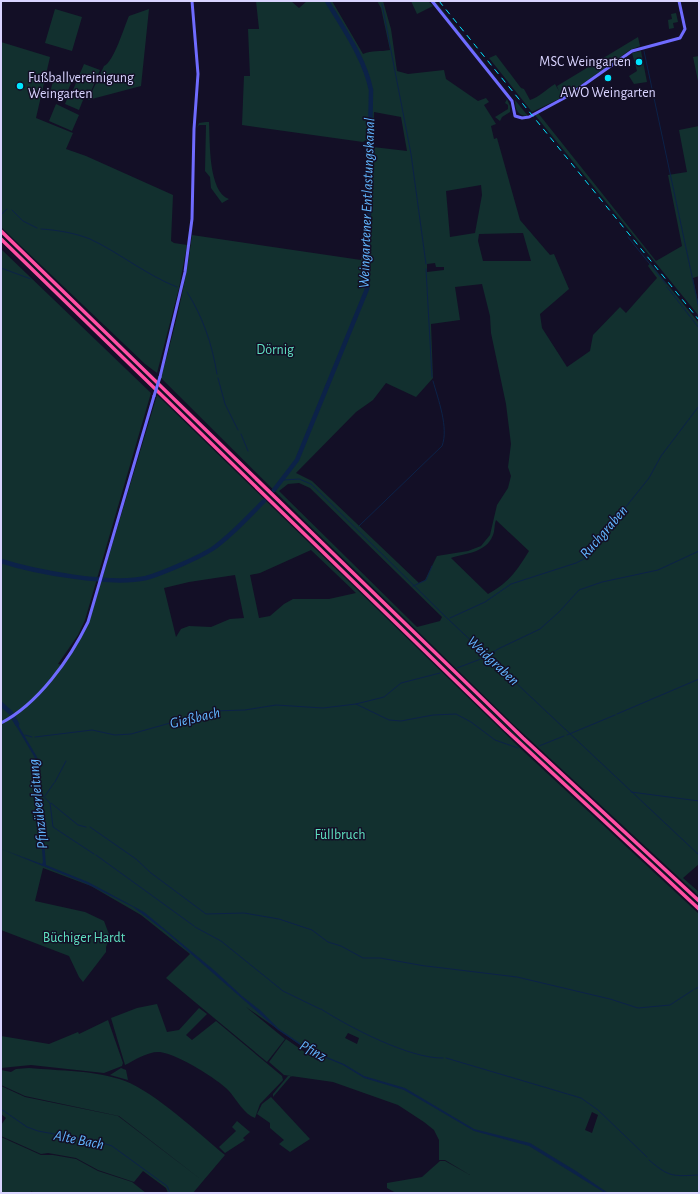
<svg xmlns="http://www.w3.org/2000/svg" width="700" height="1194" viewBox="0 0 700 1194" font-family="'Alegreya Sans',sans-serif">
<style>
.green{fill:#12302f;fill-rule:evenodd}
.water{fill:#0c2248}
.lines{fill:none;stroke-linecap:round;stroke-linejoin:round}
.stream{stroke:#0c2248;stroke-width:1}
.river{stroke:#0c2248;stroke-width:4.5}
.secondary{stroke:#6f6bff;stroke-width:3}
.highway{stroke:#ff4fa3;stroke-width:3.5}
.rail{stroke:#00e5ff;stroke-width:1;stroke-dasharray:6 5;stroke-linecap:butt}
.secondary-bridge{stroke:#6f6bff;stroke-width:3}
.poi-dot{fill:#00e5ff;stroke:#130f26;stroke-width:1.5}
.labels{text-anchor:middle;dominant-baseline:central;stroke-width:3;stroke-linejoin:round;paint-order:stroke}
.poi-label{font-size:14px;fill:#d9d4ff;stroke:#130f26;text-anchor:end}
.park-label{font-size:14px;fill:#5fe0c0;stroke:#130f26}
.water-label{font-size:15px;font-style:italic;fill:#62b6ff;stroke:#130f26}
</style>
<rect width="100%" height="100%" fill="#130f26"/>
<path class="green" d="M256 1H291L299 8 307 1H332L363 54C372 50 380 52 390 50L381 8 377 1H383L391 29 397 71 408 74 444 70 446 79 478 101 486 98 489 102 484 105 496 124 491 126 494 139 497 138 520 220 550 255 554 254 569 289 540 314 542 328 567 367 590 351 593 335 620 307 626 313 657 278 648 266 650 263 699 323V864L683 878 699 892V896L514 725 313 529 161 378C174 331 186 284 192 235L361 260 362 253 370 250 373 156H365L366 140 363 142 242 125 244 76H250L248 29H259ZM374 112 401 117 407 151 373 147ZM481 185 482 195 475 233 450 237 446 191ZM523 233 531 261H483L478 241 479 234ZM435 263 436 267H444V270L427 272V264ZM482 284 490 316 491 333 506 404 511 444 508 467 511 476 508 488 497 505 490 535 481 546 468 551 437 556 425 580 419 583 312 481 296 473 356 412 373 400 386 383 416 397 433 378 431 324 460 320 455 287ZM299 483 310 488 442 617 440 621 417 627 279 491 288 484ZM496 520 529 551C516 572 509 582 488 594L451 558C466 553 486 553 493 535 495 531 494 525 496 520Z
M411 1H428L433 6 417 14Z
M433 1H435L504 88Z
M55 9 82 17 72 51 45 43Z
M149 9 141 86 88 100 104 66C114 62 124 27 129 16Z
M676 13 678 22 673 23 674 28 669 29 668 20 672 19 671 14Z
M638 37 640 46 630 50 567 95 532 112 489 58 496 55 521 88 524 89 530 100C541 96 545 90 555 84L559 91 557 86Z
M1 42 50 57 36 118 73 133 66 149 86 156 173 195 171 241 174 243 187 245 179 288 157 373 145 364 1 227Z
M641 51 647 82 634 84 629 76 637 71 632 53Z
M699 56V81H698L693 57Z
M84 64 100 70 89 96 73 90Z
M55 74 72 81 63 102 49 96Z
M69 94 83 100 79 110 65 104Z
M507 99 510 106V112L502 117 500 121 495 117 508 109V105L505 103Z
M515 100 528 116C518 116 515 110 515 100Z
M56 104 79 115 72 131 49 121Z
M538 113 656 261 682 246 668 175 687 172 679 130 699 126V276L693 278 699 307V316L535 115Z
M206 122H209C210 141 208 192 229 199L222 203 211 188 210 177 205 171 206 125H199L197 128 199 123Z
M1 249 151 393 85 620 78 635 58 664 63 665 80 640 90 619 157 395 521 749 699 914V1193H396L387 1188V1183L422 1177 440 1161H445L470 1175 445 1160H439V1140L434 1130 424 1122 398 1105 333 1082 284 1075 269 1062 286 1039 306 1053 309 1051 246 1007 285 1039 267 1062 166 978 190 954 141 915 91 886 43 868 35 901 85 912 104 921 110 937 106 947V952L83 982 79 977 69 956 1 930ZM311 550 356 593 329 599H293L284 604 270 616 259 618 250 575 260 573ZM235 575 244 618 230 619 211 627 189 626 181 629 176 637 164 588 189 582ZM348 1033 359 1038 357 1044 345 1038ZM592 1112 598 1115 592 1133 585 1130Z
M345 568 530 749 699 906 532 752Z
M157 1004 167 1032 179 1030 199 1008 207 1014 186 1035 192 1040 216 1021 282 1076 283 1080 260 1104 255 1118C245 1115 236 1099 229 1091 218 1079 177 1054 160 1052 148 1051 135 1060 125 1065L111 1018 137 1008Z
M108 1020 123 1063 122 1066 104 1073 31 1065 1 1068V1036L49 1044 78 1032 79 1034Z
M29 1068C60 1071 95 1070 125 1081 156 1093 198 1133 225 1155L203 1181 119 1116 25 1096 1 1085V1070L11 1072 16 1069Z
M121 1068 126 1070 128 1080 110 1075Z
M288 1076H291L273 1097V1094Z
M1 1086 25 1097 118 1116 203 1181 193 1193H168L166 1188 143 1171 134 1182 98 1170 76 1158 48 1153 41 1154 1 1136V1125L6 1118 1 1114Z
M271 1097 310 1139 290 1152 279 1144 284 1140 270 1128V1123L257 1114 262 1104Z
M237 1121 250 1132 243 1138 245 1140 225 1153 219 1147 236 1131 232 1127Z
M1 1137 41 1155H53L76 1159 98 1171 132 1182 146 1193H34L31 1191 32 1193H1Z"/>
<path class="water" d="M14 718 37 757 46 865 88 882 144 912 215 971 242 996 261 1011 279 1029 310 1050 344 1064 364 1076 405 1088 474 1129 530 1143 576 1171 608 1193H605L529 1146 474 1131 404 1090 364 1078 343 1065 309 1051 278 1030 166 932 133 907 87 884 1 849 42 864 43 862 35 758 12 719Z"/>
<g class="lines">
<path class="stream" d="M382 4 411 154 426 264
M644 51 699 309
M12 210 23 221 37 228
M1 215 7 209
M41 229C57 230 75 233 90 239 120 253 146 275 177 287
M628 237 666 284
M1 268 31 279
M426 269 432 377
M667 287 699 328
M187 292C203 317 212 344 217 374
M218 378 225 404 238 430
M241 434 248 451
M284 480 299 479 311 484 448 619 699 855
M359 526 442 446C449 428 438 399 433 381
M413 586 426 580 432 566
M450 618 485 602 511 584 576 563 584 559 649 478 661 456 699 406
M489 655 498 649 540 629 559 612 579 590 602 582 658 570 699 551
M457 668 486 657
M356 704 389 720 401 721 433 715 456 714 471 722 495 740 518 748
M617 714 699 679
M25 735 32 737
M567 735 615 715
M35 737 92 730 115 735 131 734 213 711 245 710 276 705 323 708 356 704 384 697 401 683 440 673
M539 746 564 736
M55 782 66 761
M39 792 50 803 53 827 94 854
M631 792 699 801
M45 796 54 783
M51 803 78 825 86 827
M90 827 136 859 151 873 206 914 244 913 279 919 312 930 328 942 341 946 363 958H380L425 966
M96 855 194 926
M195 927 221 941 283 991 320 1009
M426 966 517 977 610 999 638 1008 670 1005 693 990
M695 989 699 987
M321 1009C349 1027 410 1059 443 1058
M446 1058 581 1098 598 1110 647 1157
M1 1109 27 1127 38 1131 103 1143 112 1146 167 1186 170 1193
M649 1160C670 1178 673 1176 699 1175"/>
<path class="river" d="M274 490 297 460 367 289 371 90C364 57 344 30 327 1
M1 561C35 572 111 586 146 578 161 574 203 556 215 547 233 534 249 516 264 501
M1 704 11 713 17 724"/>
<path class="secondary" d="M432 1 512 101 515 116 522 118 529 117 568 96 632 51 680 38 685 29 679 1
M160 377 185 272 192 219 194 129 198 74 192 1
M1 723C38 704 70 659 88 622L154 396"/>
<path class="highway" d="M1 231 523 738 699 901
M1 239 506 730 699 909"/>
<path class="rail" d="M439 1 699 320"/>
<path class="secondary-bridge" d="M154 396 160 377"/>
</g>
<g class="poi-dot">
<circle cx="639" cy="62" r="4"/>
<circle cx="608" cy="78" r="4"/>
<circle cx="20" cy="86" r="4"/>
</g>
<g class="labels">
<g class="poi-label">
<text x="631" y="62">MSC Weingarten</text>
<text x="28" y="78" text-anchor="start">Fußballvereinigung<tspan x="28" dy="16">Weingarten</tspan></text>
<text x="608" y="93" text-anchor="middle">AWO Weingarten</text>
</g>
<g class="park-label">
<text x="275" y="350">Dörnig</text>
<text x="340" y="835">Füllbruch</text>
<text x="84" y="938">Büchiger Hardt</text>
</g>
<g class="water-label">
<text transform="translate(367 203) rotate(-88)">Weingartener Entlastungskanal</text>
<text transform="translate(604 532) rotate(-49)">Ruchgraben</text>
<text transform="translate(493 661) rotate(43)">Weidgraben</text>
<text transform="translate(195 718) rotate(-13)">Gießbach</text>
<text transform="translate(38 804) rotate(-96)">Pfinzüberleitung</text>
<text transform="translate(313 1051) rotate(29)">Pfinz</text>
<text transform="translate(79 1140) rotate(11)">Alte Bach</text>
</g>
</g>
<rect width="700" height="1194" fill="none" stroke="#d9d4ff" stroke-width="4"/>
</svg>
